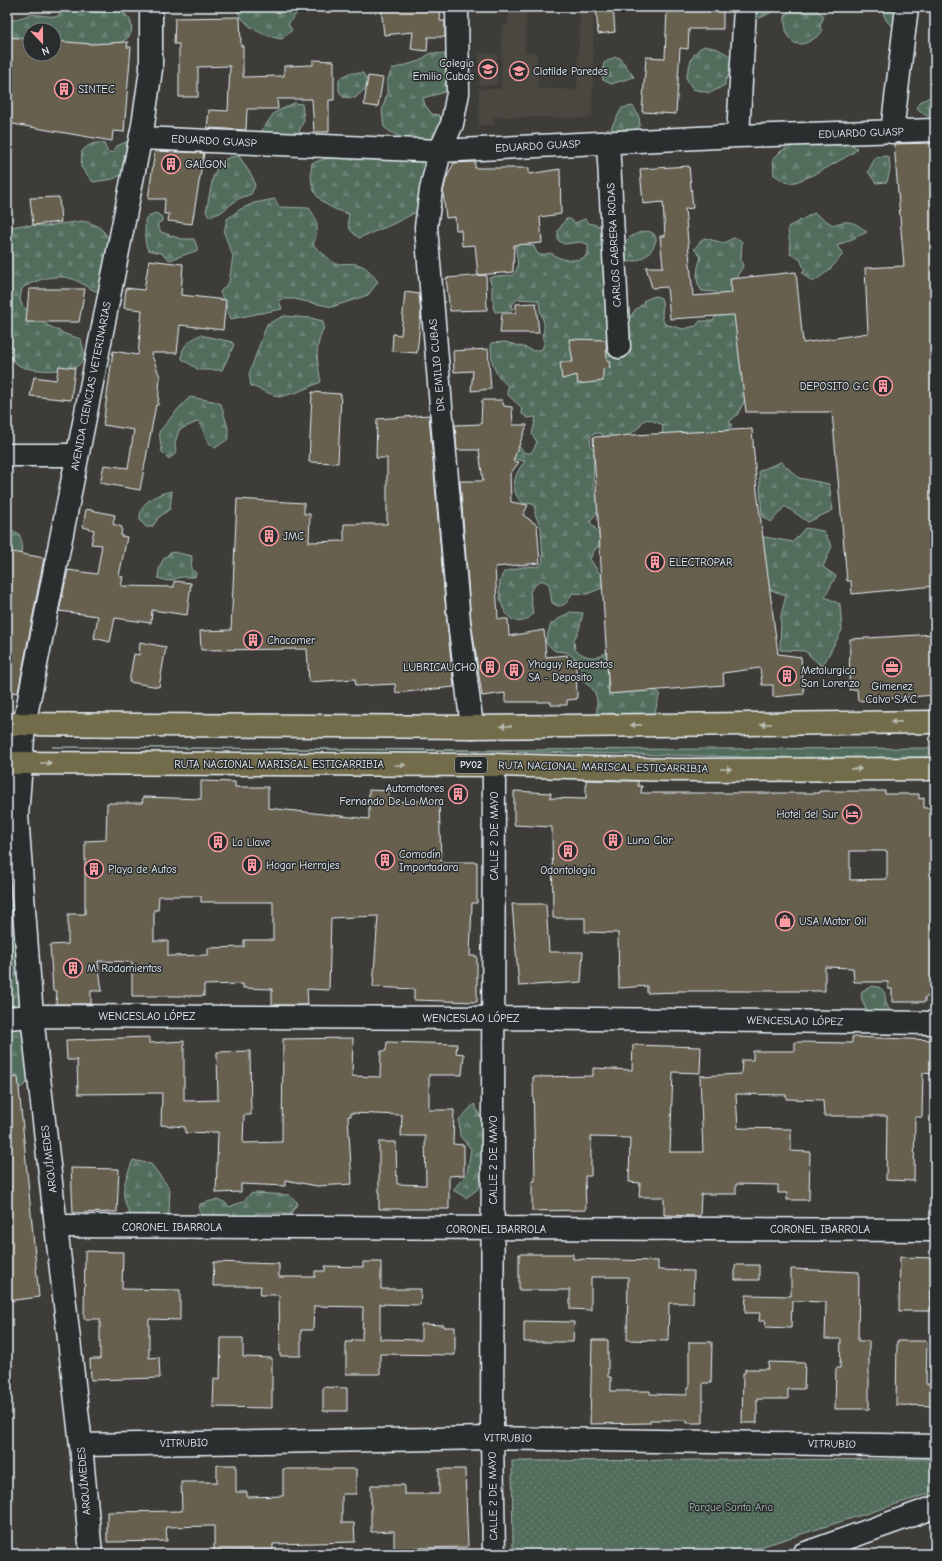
<svg xmlns="http://www.w3.org/2000/svg" width="942" height="1561" viewBox="0 0 942 1561" font-family="'Comic Neue',sans-serif">
<style>
.built{fill:#4a473f}
.grass{fill:url(#grass-tufts);stroke:#9dafaa}
.forest{fill:url(#forest-firs);stroke:#9dafaa}
.park{fill:url(#park-dots);stroke:#9dafaa}
.building{fill:#686050;stroke:#e8f1f8;fill-rule:evenodd}
.lines{fill:none;stroke-linecap:round;stroke-linejoin:round}
.minor-casing{stroke:#e8f1f8;stroke-width:25}
.secondary-casing{stroke:#e8f1f8;stroke-width:25}
.trunk-casing{stroke:#e8f1f8;stroke-width:25}
.minor{stroke:#2a2d2e;stroke-width:22}
.secondary{stroke:#2a2d2e;stroke-width:22}
.trunk{stroke:#726c4b;stroke-width:22}
.oneway{fill:#b9bcb3}
.labels{text-anchor:middle;dominant-baseline:central;stroke-width:3;stroke-linejoin:round;paint-order:stroke}
.shield{fill:#2a2d2e;stroke:#afb6bb;stroke-width:1}
.shield-label{font-size:10px;font-weight:bold;fill:#e8f1f8}
.poi-label{font-size:11px;fill:#e8f1f8;stroke:#2a2d2e;text-anchor:start}
.street-label{font-size:11px;fill:#e8f1f8;stroke:#2a2d2e}
.park-label{font-size:11px;fill:#a4b6b2;stroke:#2a2d2e}
</style>
<defs>
<pattern id="grass-tufts" width="24" height="20" patternUnits="userSpaceOnUse"><rect width="24" height="20" fill="#526d5c"/><path d="M3 7l-1-3M5 7V3M7 7l1-3M15 17l-1-3M17 17v-4M19 17l1-3" fill="none" stroke="#6b8274"/></pattern>
<pattern id="forest-firs" width="22" height="20" patternUnits="userSpaceOnUse"><rect width="22" height="20" fill="#526d5c"/><path d="M5 1l3.5 6h-7zM16 11l3.5 6h-7z" fill="#6b8274"/></pattern>
<pattern id="park-dots" width="8" height="8" patternUnits="userSpaceOnUse"><rect width="8" height="8" fill="#526d5c"/><path d="M2 2h.1M6 6h.1" fill="none" stroke="#6b8274" stroke-width="1.8" stroke-linecap="round"/></pattern>
</defs>
<rect width="100%" height="100%" fill="#3d3c38"/>
<filter id="ink" filterUnits="userSpaceOnUse"><feTurbulence type="fractalNoise" baseFrequency=".025" numOctaves="2"/><feDisplacementMap in="SourceGraphic" scale="8" xChannelSelector="R" yChannelSelector="G"/><feConvolveMatrix kernelMatrix="1 2 1 2 8 2 1 2 1" color-interpolation-filters="sRGB"/></filter>
<g filter="url(#ink)">
<path class="built" d="M509 7H527L525 52 537 53V88L577 90 580 10 553 9V7H594L592 118 494 117V125H479V89H501L502 26 508 25Z
M479 53 497 54V85H479Z"/>
<path class="grass" d="M52 747 491 750 935 748V757L789 758 491 751Z"/>
<path class="forest" d="M67 7C71 7 78 6 82 8 86 10 89 12 93 12 103 13 111 9 121 12 126 14 130 18 131 23 137 46 105 45 90 47L87 43C76 48 64 45 54 38V30H30V39L7 41V22L32 14 56 17Z
M242 7H302L288 24 292 30 282 39C262 36 245 27 236 9Z
M728 7H773L772 12 760 18 739 8 728 11Z
M793 7H812L824 16 820 26 822 32C800 53 784 46 785 16Z
M883 7H910L894 28C886 22 883 17 883 7Z
M705 46 718 49 730 56C734 66 731 72 725 81V85L710 93 693 89 686 78C690 65 691 51 705 46Z
M430 53 444 54 457 83C447 94 436 94 423 98L425 105 432 114 439 115 444 125 443 132C440 135 434 140 430 141 416 145 394 136 384 127L382 111 387 93V81L392 69 420 61Z
M615 57 620 58 634 77 611 84 603 80 602 74 604 63Z
M349 73H363L368 82 365 89 355 98 343 97 339 91V79Z
M930 97 935 98V116C926 118 923 113 917 108L920 102Z
M294 103 302 104 304 120 298 134 256 139 274 113Z
M633 106 639 117 640 126 634 131 623 129 616 132 611 128 622 108Z
M809 140 844 141 857 148 854 152C841 160 804 182 790 183 785 183 778 177 774 175L773 159 781 151Z
M128 141 130 149 123 174 113 179 93 182 81 167 82 151C89 144 94 142 104 143L107 151 113 153 117 146Z
M369 151 432 155V204L391 225 359 238C350 231 346 226 349 214 321 206 307 194 312 163L328 158H342Z
M239 156 253 178 255 186 251 194 238 199 220 213 209 217 206 212 213 177 220 162 230 157Z
M885 156 889 157 890 170 887 182 876 183 868 172 875 158Z
M275 199 279 207 309 208C319 222 319 228 313 245L335 264C359 263 364 262 378 282L368 295 332 307 294 299H283L279 300 282 309 231 319 220 292 229 282 233 256 224 233 227 219 239 210 254 203Z
M156 213 162 217V221L157 224 161 232 181 239H194L198 250 170 260 161 253 148 250C143 241 146 230 145 220L148 216Z
M814 213 833 225C848 219 855 222 867 232L837 246 843 254C834 266 825 275 812 282L802 273 805 271 800 259 790 254C792 249 788 236 788 227Z
M566 219H570L575 223 585 219 589 223 603 227 624 243C630 234 656 223 656 241 651 255 639 263 624 262L628 320 635 310 644 303 643 301 655 296 661 298C665 307 659 316 665 324L683 329 696 326 700 321H713C718 314 720 300 715 292L702 291C694 281 697 269 701 257L694 249 704 238 724 243 733 238 739 239 742 242 741 259 743 266 736 278V286L745 400 737 415 729 422 732 424 729 430 662 436 663 425 648 419 643 421 639 427 620 443 608 440 600 433 592 434 590 437 591 446 594 450 593 488 596 492 598 510 590 522 599 533 600 546 595 549 590 559 602 577V588L587 594 572 593C569 600 566 606 558 606L552 603 549 584 544 581H539L530 591 533 614C509 640 490 592 504 572L522 567 540 566 543 562 541 528 535 514V505L528 503 524 504C508 492 514 474 525 461L510 458 517 444 525 453H530L534 449 537 442 532 434 536 417 528 418 522 414 521 407 507 394 508 386C493 373 491 363 491 343L505 342 527 348 534 351 542 349 545 341 542 335C547 325 542 319 540 310 539 306 540 304 538 300L517 299 511 306 513 309 509 311 495 312 493 307 494 301 492 299V286L489 278 496 276 513 275C522 267 515 256 516 245L522 243 534 246 537 253 540 255 551 253C560 260 572 262 584 258L588 252V244L580 242 564 244 558 240V231Z
M81 221C99 223 106 232 113 247L102 293C92 291 86 285 77 281 59 272 38 279 22 288L20 299 22 305 26 309 43 323 65 334 81 339 85 357C82 362 79 366 73 368 63 372 29 371 20 366 14 363 10 357 7 351V228L22 225 46 226Z
M284 316 311 318 323 321 324 327C314 350 317 358 321 382L295 393 279 397 251 386 249 374 267 324Z
M200 335 232 342 234 345 222 370H199L182 359C180 347 191 339 200 335Z
M190 397 213 401 221 404 228 428V439L215 448 208 442 199 421 179 430 175 443 176 453 169 459 162 452 159 432 179 408Z
M781 462 799 478 829 484 833 510 808 522 785 506 771 522 762 516 759 471Z
M172 491 170 509 159 517 152 527H146L140 520C139 502 156 494 172 491Z
M7 528 19 534 22 542 21 555 7 567Z
M805 528 823 531 832 546 823 567 836 576 825 597 840 604 842 630 822 667 805 651 780 650 781 615 786 596 769 589 748 534 793 542Z
M174 552 192 556 191 569 196 573 195 577H181L168 581 158 578C158 568 163 554 174 552Z
M570 612 583 613 579 630 574 640 575 650C588 658 593 660 606 653L608 677 607 689 652 686 655 691 660 693 653 720 596 722C597 703 601 690 581 681L580 661 566 652 555 651 545 642 551 624Z
M7 837 9 851 8 879 14 898 33 1079 7 1097Z
M873 986C889 988 883 998 888 1007 889 1010 892 1012 894 1015 896 1019 896 1026 896 1031L890 1035 870 1032C869 1026 869 1018 867 1012 864 1004 860 1000 862 991Z
M474 1104 485 1126 484 1166 478 1189 466 1198 453 1190 467 1173 471 1149 460 1136 459 1120Z
M133 1160 151 1164 170 1189 169 1214 150 1225 134 1222C119 1195 122 1188 133 1160Z
M256 1193 289 1195 298 1203 291 1213H257L249 1219 207 1222 199 1211 200 1204C211 1201 222 1196 229 1207L244 1201 250 1194Z"/>
<path class="park" d="M935 1459V1492L738 1554H513L512 1461Z"/>
<path class="building" d="M381 7H441L440 21H445V37H428L427 51 411 49 413 32 384 35Z
M596 7H613L615 32 598 34Z
M667 7H723V29H689L688 49 680 48 676 114 642 112 646 57 665 58Z
M240 17 241 46H243V77L284 76V66L313 65V60L334 61V100H329V132H314L312 99H277L278 109H247L246 130 207 128 209 110 228 111 230 66 198 67V97H179V44H174L175 18Z
M7 37 30 39V54H54V41L91 44 128 42 127 47H131L124 132 113 131 112 141 7 123Z
M368 76 383 78 378 107 364 105Z
M935 143V586L852 594 851 581H847L832 412H746L734 315 670 319 667 287 652 288 646 267H663L660 236H665L663 202 643 204 640 169 689 166 693 208 685 209 693 296 732 293 730 279 796 272 803 343 868 333 865 268 904 266 894 144Z
M155 151 204 153 192 224 168 221 169 214H164L165 199H148Z
M475 162V168H529V174L560 169 561 214 540 217 542 243 514 245 513 272 478 275 475 245 462 246 461 230H456L455 217 446 218 443 192 446 179 454 163Z
M59 197 61 222 33 225 30 198Z
M149 260 183 264 181 295 226 300 223 330 180 325 177 353H151L160 377 158 405H156L140 490 100 483 104 465 128 468 134 430 103 425 113 351 138 355 142 310 124 308 126 288 144 290Z
M486 275 487 310 450 311 446 278Z
M29 289H85L79 322H26Z
M405 292 419 294 421 313 417 353 392 351 393 334 401 335Z
M536 303 539 333H500L502 313H516V304Z
M569 339 606 340 607 361H609L610 368 603 369V381L578 384 577 375 562 379 560 362H573Z
M488 349 491 389 471 391 473 371 454 372 453 351Z
M59 366 75 368 71 400 30 396 34 377 56 380Z
M312 392 341 394 338 463 309 462Z
M482 400H502L504 406 512 407 513 425H527L513 461 519 462 510 474 511 502 528 505 523 515 537 525 540 563 495 567 498 619H508L509 636 544 630 546 657 567 655 568 659H576L577 699 567 700V705H551V702H505V693L482 696 471 621 460 481H483L479 450H457L455 425 481 424Z
M429 415 447 623 454 687 396 693 395 684 356 686 355 679 309 682 307 649 201 650 200 631 231 630 237 499 304 503V514H310L309 542 344 541V524H387V458H376L377 419Z
M752 429 757 491 778 654 801 657 804 694 773 697V685H762L760 668 723 673 724 685 609 694 593 437Z
M86 509 115 515 113 524 122 527 121 536 127 537 119 576 123 577 121 586 174 587V581L191 583 187 615 152 610 151 623 115 618 110 642 94 638 98 616 59 611 68 570 97 574 102 545 91 544 94 530 83 527Z
M7 551 44 558 18 693 7 691Z
M935 634V695L858 701 857 689 849 690 850 639Z
M140 642 166 647 159 687 129 682 134 654 139 655Z
M586 780 638 781V786H642L641 793H819V791H885V794H919V799L924 798V808H935V959H932L933 997H925V1002H892V989H888V982H854L853 968 825 967V991H678V992L647 993V986L619 988 618 933 585 932V918H553L552 827 514 825V791L551 793 550 798 586 799ZM850 851H887V879L850 880Z
M201 781 235 782V787H268V808L369 819V790L389 791V798L395 799V802L439 800 441 862H477V903H472L470 956H477V1002L414 1000V989L373 987 378 916 331 918 329 990 307 989 308 1005H272V989L243 988V984L204 985V996H132V962L98 961 102 991H91V1004H56L57 991H53L50 945 68 944V914H85V841L106 840 107 803H142L143 797 201 799ZM159 896H201V902H273V940H244V947L208 948V955L168 956V941H154V910H158Z
M512 904H546L549 952H583L581 982 519 986Z
M149 1037V1043L184 1041V1101L218 1100 217 1052 250 1051 251 1115H244L243 1143 282 1142 283 1039 353 1038 352 1076 380 1077 381 1051H386L387 1042 457 1044 456 1053 464 1054 462 1075H429V1110H454L453 1144 464 1145V1175L449 1176V1209H379V1142H396L397 1184 426 1185 425 1136H401L402 1115 351 1113V1116H348L352 1184 317 1186 285 1180V1186L241 1184V1192L216 1193 218 1132 185 1133V1127L161 1125 162 1093 78 1094 77 1060H67L66 1040Z
M852 1037 935 1040V1074L923 1073 922 1117H915L914 1181 886 1180 887 1116H824L823 1100 786 1099V1095L736 1094 738 1128 791 1129V1151L810 1152 809 1200H787V1193H778V1185L736 1184V1194H701L700 1216 664 1215V1197H639L640 1183 629 1182 630 1138 591 1137V1176H585L586 1210 532 1211V1181H535L533 1077 593 1076V1068L632 1070 633 1045 701 1047 700 1073 673 1072 670 1152H703L700 1076 741 1074 742 1060H753V1051H795V1042L852 1043Z
M18 1077 39 1297 7 1301V1078Z
M71 1168 119 1169 117 1212 73 1213Z
M85 1251 123 1252 122 1289 180 1290V1320L149 1319V1358L159 1357 160 1378 91 1380 90 1359H100V1319H84Z
M519 1254H573V1259L658 1261V1270L694 1271 693 1303H669L668 1341 627 1340 628 1277H591V1310L570 1309V1290H519Z
M900 1257 935 1258V1290H931V1311H899Z
M214 1262 279 1264V1277H315V1271H325V1266L363 1267V1262H381V1289H421L420 1305 380 1304V1339L421 1340V1324L444 1325V1327H455V1355L380 1354V1374H346V1342H352V1340H362L363 1307 314 1306 313 1330H301V1356H280L279 1295H260L261 1286H213Z
M735 1265H759V1280H735Z
M791 1269 859 1272 858 1341H869V1409H835L836 1368H840L841 1339H825L826 1302 792 1301 791 1328 765 1327 766 1321H759L760 1313H745L746 1295 791 1296Z
M524 1321 574 1322 573 1342H524Z
M221 1338H243V1357L272 1358V1408L213 1407 214 1378 220 1379Z
M592 1340H608V1377H611V1391H650V1394L687 1395V1388H689V1342H712L711 1383H703V1423H687V1420H650V1423L590 1424Z
M897 1341H927L926 1384H935V1406L896 1405Z
M769 1362 805 1363 804 1389H788V1399H757V1423H742L743 1373H745V1369H768Z
M323 1387 347 1388V1411H323Z
M217 1465H236V1492H247V1497L283 1496V1469H356V1494H342V1523H354L355 1542 273 1544V1550L214 1551V1526L166 1527 167 1541 107 1542V1512L182 1511 181 1482H217Z
M439 1469H465L468 1547 414 1548V1553H394V1531L371 1532V1485H404V1494H439Z"/>
<g class="lines">
<g class="minor-casing">
<path id="minor" d="M457 7 458 93 452 124 440 151 431 190 426 227 459 622 472 727
M892 132 907 7
M738 136 745 7
M141 138 440 151 738 136 935 130
M608 142 619 347
M7 455H77
M7 1018 32 1016 493 1018 935 1023
M57 1226 935 1230
M81 1445 492 1438 935 1446
M494 1554 492 1438 494 765"/>
</g>
<g class="secondary-casing">
<path id="secondary" d="M91 1554 81 1445 32 1016 17 816 24 725 143 125 151 69V7
M803 1554 935 1507"/>
</g>
<g class="trunk-casing">
<path id="trunk" d="M7 724 472 727 935 722
M7 763 494 765 675 770 935 769"/>
</g>
<use href="#minor" class="minor"/>
<use href="#secondary" class="secondary"/>
<use href="#trunk" class="trunk"/>
</g>
<defs><path id="oneway-solid" d="M-6-.8H1V-3.2L6.5 0L1 3.2V.8H-6Z"/></defs>
<g class="oneway">
<use href="#oneway-solid" transform="translate(896 722) rotate(179)"/>
<use href="#oneway-solid" transform="translate(766 724) rotate(179)"/>
<use href="#oneway-solid" transform="translate(636 725) rotate(179)"/>
<use href="#oneway-solid" transform="translate(506 726) rotate(180)"/>
<use href="#oneway-solid" transform="translate(46 763)"/>
<use href="#oneway-solid" transform="translate(400 765)"/>
<use href="#oneway-solid" transform="translate(726 769)"/>
<use href="#oneway-solid" transform="translate(856 769)"/>
</g>
</g>
<defs>
<g id="school-ring" transform="scale(1)"><circle r="9.5" fill="#2a2d2e" stroke="#ff9aa2" stroke-width="1.5"/><path d="M0-5L7-2L0 1L-7-2ZM-4 1L0 2.5L4 1V4Q0 6-4 4Z" fill="#ff9aa2"/></g>
<g id="building-ring" transform="scale(1)"><circle r="9.5" fill="#2a2d2e" stroke="#ff9aa2" stroke-width="1.5"/><path d="M-4-6H4V6H1V3H-1V6H-4ZM-2.5-4.3h1.7v1.8h-1.7ZM.8-4.3h1.7v1.8H.8ZM-2.5-1h1.7V.8h-1.7ZM.8-1h1.7V.8H.8Z" fill="#ff9aa2"/></g>
<g id="office-ring" transform="scale(1)"><circle r="9.5" fill="#2a2d2e" stroke="#ff9aa2" stroke-width="1.5"/><path d="M-6-3h4V-5.5h4V-3h4V5H-6ZM-1-4.5V-3h2v-1.5ZM-6 0V1H6V0Z" fill="#ff9aa2"/></g>
<g id="hotel-ring" transform="scale(1)"><circle r="9.5" fill="#2a2d2e" stroke="#ff9aa2" stroke-width="1.5"/><path d="M-6-4.5h1.5V1H6V5H4.5V3h-9V5H-6ZM-4 0a1.8 1.8 0 1 1 3.6 0ZM.5 0V-2.5h3Q6-2.5 6 0Z" fill="#ff9aa2"/></g>
<g id="shop-ring" transform="scale(1)"><circle r="9.5" fill="#2a2d2e" stroke="#ff9aa2" stroke-width="1.5"/><path d="M-5-2.5h2.3a2.7 3.5 0 0 1 5.4 0H5L5.5 6h-11ZM-1.5-2.5h3a1.5 2.3 0 0 0-3 0Z" fill="#ff9aa2"/></g>
</defs>
<g fill-rule="evenodd">
<use href="#school-ring" x="488" y="69"/>
<use href="#school-ring" x="519" y="71"/>
<use href="#building-ring" x="64" y="89"/>
<use href="#building-ring" x="171" y="164"/>
<use href="#building-ring" x="883" y="386"/>
<use href="#building-ring" x="269" y="536"/>
<use href="#building-ring" x="655" y="562"/>
<use href="#building-ring" x="253" y="640"/>
<use href="#building-ring" x="490" y="667"/>
<use href="#office-ring" x="892" y="667"/>
<use href="#building-ring" x="514" y="670"/>
<use href="#building-ring" x="787" y="676"/>
<use href="#building-ring" x="458" y="794"/>
<use href="#hotel-ring" x="852" y="814"/>
<use href="#building-ring" x="613" y="840"/>
<use href="#building-ring" x="218" y="842"/>
<use href="#building-ring" x="568" y="851"/>
<use href="#building-ring" x="385" y="860"/>
<use href="#building-ring" x="252" y="865"/>
<use href="#building-ring" x="94" y="869"/>
<use href="#shop-ring" x="785" y="921"/>
<use href="#building-ring" x="73" y="968"/>
</g>
<g class="labels">
<rect class="shield" x="455" y="757" width="32" height="16" rx="3"/>
<g class="shield-label">
<text x="471" y="765">PY02</text>
</g>
<g class="poi-label">
<text x="474" y="63" text-anchor="end">Colegio<tspan x="474" dy="13">Emilio Cubas</tspan></text>
<text x="533" y="71">Clotilde Paredes</text>
<text x="78" y="89">SINTEC</text>
<text x="185" y="164">GALGON</text>
<text x="869" y="386" text-anchor="end">DEPOSITO G.C</text>
<text x="283" y="536">JMC</text>
<text x="669" y="562">ELECTROPAR</text>
<text x="267" y="640">Chacomer</text>
<text x="528" y="664">Yhaguy Repuestos<tspan x="528" dy="13">SA - Deposito</tspan></text>
<text x="476" y="667" text-anchor="end">LUBRICAUCHO</text>
<text x="801" y="670">Metalurgica<tspan x="801" dy="13">San Lorenzo</tspan></text>
<text x="892" y="686" text-anchor="middle">Gimenez<tspan x="892" dy="13">Calvo S.A.C.</tspan></text>
<text x="444" y="788" text-anchor="end">Automotores<tspan x="444" dy="13">Fernando De La Mora</tspan></text>
<text x="838" y="814" text-anchor="end">Hotel del Sur</text>
<text x="627" y="840">Luna Clor</text>
<text x="232" y="842">La Llave</text>
<text x="399" y="854">Comodín<tspan x="399" dy="13">Importadora</tspan></text>
<text x="266" y="865">Hogar Herrajes</text>
<text x="108" y="869">Playa de Autos</text>
<text x="568" y="870" text-anchor="middle">Odontología</text>
<text x="799" y="921">USA Motor Oil</text>
<text x="87" y="968">M. Rodamientos</text>
</g>
<g class="street-label">
<text transform="translate(861 133) rotate(-2)">EDUARDO GUASP</text>
<text transform="translate(214 141) rotate(3)">EDUARDO GUASP</text>
<text transform="translate(538 146) rotate(-3)">EDUARDO GUASP</text>
<text transform="translate(614 245) rotate(-93)">CARLOS CABRERA RODAS</text>
<text transform="translate(437 365) rotate(-95)">DR. EMILIO CUBAS</text>
<text transform="translate(91 386) rotate(-79)">AVENIDA CIENCIAS VETERINARIAS</text>
<text x="279" y="764">RUTA NACIONAL MARISCAL ESTIGARRIBIA</text>
<text transform="translate(603 767) rotate(1)">RUTA NACIONAL MARISCAL ESTIGARRIBIA</text>
<text transform="translate(494 836) rotate(-90)">CALLE 2 DE MAYO</text>
<text x="147" y="1016">WENCESLAO LÓPEZ</text>
<text x="471" y="1018">WENCESLAO LÓPEZ</text>
<text transform="translate(795 1021) rotate(1)">WENCESLAO LÓPEZ</text>
<text transform="translate(49 1159) rotate(-97)">ARQUÍMEDES</text>
<text transform="translate(493 1160) rotate(-90)">CALLE 2 DE MAYO</text>
<text x="172" y="1227">CORONEL IBARROLA</text>
<text x="496" y="1229">CORONEL IBARROLA</text>
<text x="820" y="1229">CORONEL IBARROLA</text>
<text transform="translate(508 1438) rotate(1)">VITRUBIO</text>
<text transform="translate(184 1443) rotate(-1)">VITRUBIO</text>
<text transform="translate(832 1444) rotate(1)">VITRUBIO</text>
<text transform="translate(84 1481) rotate(-95)">ARQUÍMEDES</text>
<text transform="translate(493 1496) rotate(-91)">CALLE 2 DE MAYO</text>
</g>
<g class="park-label">
<text x="731" y="1507">Parque Santa Ana</text>
</g>
</g>
<rect width="942" height="1561" fill="none" stroke="#2a2d2e" stroke-width="24"/>
<rect x="12" y="12" width="918" height="1537" fill="none" stroke="#e8f1f8" stroke-width="1.5" filter="url(#ink)"/>
<g transform="translate(42 42) rotate(158)"><circle r="19" fill="#2a2d2e" stroke="#767b7f"/>
<path d="M0-3L7 15L0 10L-7 15Z" fill="#ff9aa2"/>
<text y="-6" font-size="11" font-weight="bold" text-anchor="middle" fill="#e8f1f8">N</text>
</g>
</svg>
